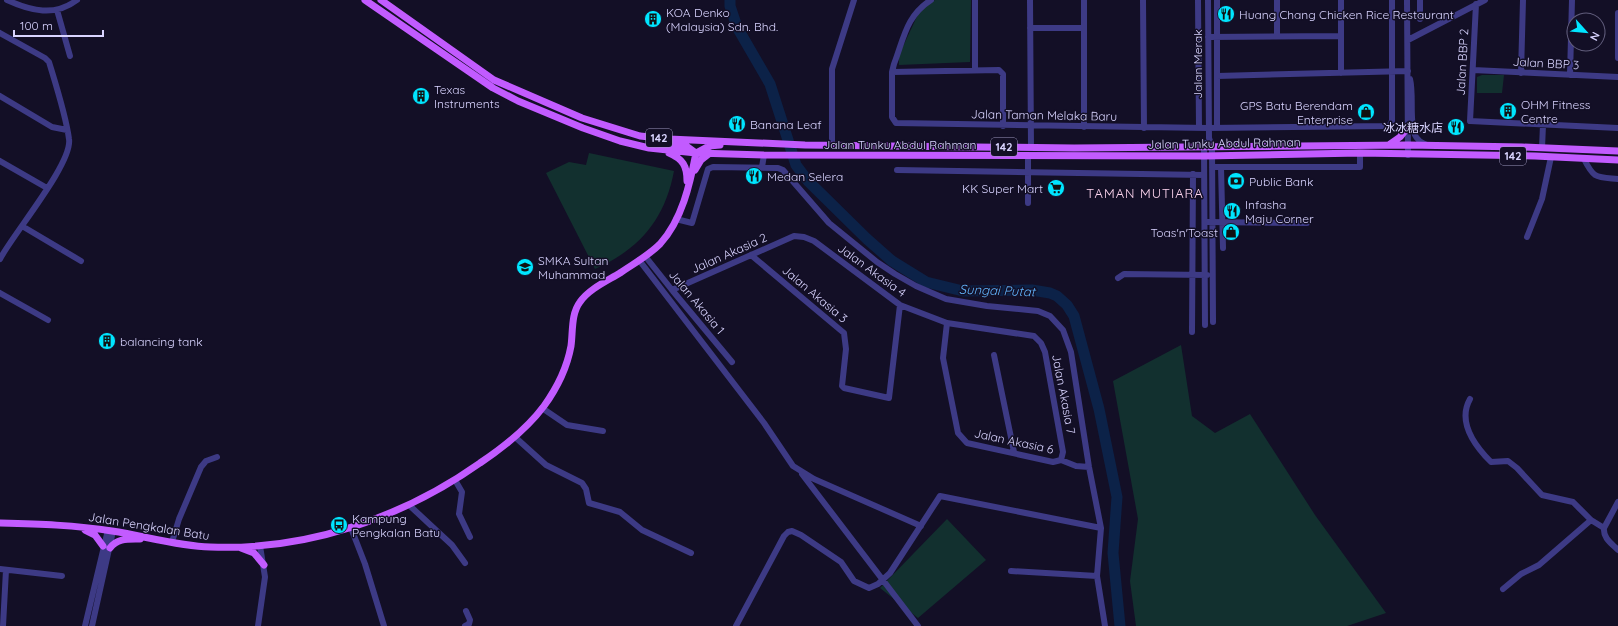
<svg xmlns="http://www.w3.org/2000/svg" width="1618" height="626" viewBox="0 0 1618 626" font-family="Quicksand,'Noto Sans SC',sans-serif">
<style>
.green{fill:#12302f}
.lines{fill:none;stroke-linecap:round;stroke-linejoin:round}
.river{stroke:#0c2248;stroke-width:11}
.minor{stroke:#3d3a85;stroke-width:6}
.major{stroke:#c25bff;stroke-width:7}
.labels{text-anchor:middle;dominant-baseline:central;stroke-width:3;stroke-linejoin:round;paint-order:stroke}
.shield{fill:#130f26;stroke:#9e99be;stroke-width:1}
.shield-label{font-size:11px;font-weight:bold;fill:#d9d4ff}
.poi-label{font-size:12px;fill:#d9d4ff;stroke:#130f26;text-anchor:start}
.street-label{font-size:12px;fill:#d9d4ff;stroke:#130f26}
.neighbourhood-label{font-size:13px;letter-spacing:1px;fill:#ffd6f0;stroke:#130f26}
.water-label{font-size:13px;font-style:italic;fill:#62b6ff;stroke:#130f26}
</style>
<rect width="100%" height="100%" fill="#130f26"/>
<path class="green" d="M935 0H971L970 62 899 65V55L920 10Z
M1482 75H1504L1502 93H1477V77Z
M589 153 674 171C665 219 640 249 595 269L546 173 569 162 586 165Z
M1181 345 1192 416 1215 433 1250 414 1315 515 1386 613 1347 626H1136L1130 581 1138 519 1113 381Z
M947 519 986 560 918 618 880 588Z"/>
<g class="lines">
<path class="river" d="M730 0V6L737 27 770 84 796 165 808 181 867 239 892 261 926 282 963 291 1032 290 1050 293 1057 296 1067 305 1074 316 1099 409 1117 497 1113 553 1120 626"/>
<path class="minor" d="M7 0C31 11 55 17 77 0
M931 0C906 16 904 38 894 64L892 72V117L896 123 1208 128 1389 126 1392 121V0
M1030 0 1031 147
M1143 0 1144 128
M1198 0 1199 128
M1208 0 1209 138 1212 147 1213 322
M1277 0V36
M1341 0V73
M1407 0 1408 155
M1476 4 1470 121 1618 128
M57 10 70 56
M1618 13V58
M1420 19V0
M1030 28H1084
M0 33 45 58 49 62C56 85 66 116 69 139 73 163 13 234 0 259
M1208 37 1341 36
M1408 40 1485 0
M975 70V0
M1473 70 1618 77
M892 72 999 70 1003 74V126
M1521 73 1523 0
M1570 75 1572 0
M1217 76 1408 71
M1410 79C1414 95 1409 122 1415 135 1417 140 1422 143 1427 145
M0 96 52 127 67 130
M1084 127V0
M1217 128V0
M832 145V69L854 0
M1542 148 1543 125
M1584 159C1594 179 1596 177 1618 179
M0 161 47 188
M762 167 764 155
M1212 167H1360V153
M1221 167 1223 248
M897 170 1204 175
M1028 203V155
M676 219 692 223 708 169 713 167 778 168 783 170 829 223 877 262 895 274 916 286 946 299 987 306 1038 311 1050 316 1063 330 1071 352 1089 467 1101 528 1097 576 1105 626
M1208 222 1307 223
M22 226 81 261
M1527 237 1542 199 1551 157
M751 255 844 333 846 349 842 386 844 388 889 398 900 305
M645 256 672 290 732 362
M639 260 764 423 793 466 814 479 921 526
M1118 278 1124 274 1207 275
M672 290 794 236 804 237 814 241 900 305 947 323 1034 336 1041 343 1045 352 1063 452 1061 460
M0 293 48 320
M947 323 943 358 958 433 967 443 1053 462 1061 460
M1205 325 1204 147 1205 143
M1192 332 1193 174
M994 355 1014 452
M1470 399C1457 422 1475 446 1491 462L1508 461 1517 468 1542 495 1573 502 1591 520 1604 528
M542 408 567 425 603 431
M515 437 546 465 582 483 586 489 589 503 620 512 642 530 691 553
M1061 460 1076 466 1089 467
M802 474 918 626
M455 480 462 492 459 514 470 537
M1618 502 1604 528C1603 538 1611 543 1618 550
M409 505 452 545 465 563
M351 528 365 564 384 626
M172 542 179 519 201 467 206 461 217 457
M0 569 62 576
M1011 571 1097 576
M1503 589 1521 574 1539 565 1591 520
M3 626 6 570
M85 626 108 530
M92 626 113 531
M258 626 265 577 260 546
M465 626 469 624 470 620 466 611
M736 626 784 536 788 532 792 531 801 535 841 562 854 581 869 588 878 584 890 573 940 496 1101 528"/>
<path class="major" d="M365 0 493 88 518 101 583 128 620 141 649 148 696 153 764 155 1204 156 1360 153 1535 156 1618 160
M381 0 494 80 582 118 640 136 669 139 805 145 1074 148 1408 145 1522 147 1618 151
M665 143 685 145 696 153
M1390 144 1400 137 1408 127
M669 153C683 159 687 166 687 181
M696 153 709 146 720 145
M695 170 701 160 710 153
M0 523C38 524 75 525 112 531 145 536 177 546 210 547 306 551 402 518 480 463 504 447 526 430 544 406 557 388 567 368 571 346 573 331 571 314 580 302 589 289 607 281 620 273 633 264 648 256 660 244 682 220 690 184 696 153
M85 530 95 535 103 546
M110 548C117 538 128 539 140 539
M241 548 254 553 264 565"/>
</g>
<defs>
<g id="restaurant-disc" transform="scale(0.9)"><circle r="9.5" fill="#00e5ff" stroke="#130f26"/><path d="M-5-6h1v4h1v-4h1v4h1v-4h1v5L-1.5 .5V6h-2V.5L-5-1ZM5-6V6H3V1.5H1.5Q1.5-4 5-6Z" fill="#111"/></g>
<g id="building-disc" transform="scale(0.9)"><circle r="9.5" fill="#00e5ff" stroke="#130f26"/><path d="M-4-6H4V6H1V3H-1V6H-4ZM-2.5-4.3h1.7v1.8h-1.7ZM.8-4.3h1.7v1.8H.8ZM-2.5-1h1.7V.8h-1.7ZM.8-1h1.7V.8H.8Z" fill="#111"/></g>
<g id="shop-disc" transform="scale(0.9)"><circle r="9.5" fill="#00e5ff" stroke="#130f26"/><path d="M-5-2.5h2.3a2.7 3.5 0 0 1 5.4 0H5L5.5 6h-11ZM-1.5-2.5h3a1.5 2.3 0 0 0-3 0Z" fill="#111"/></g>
<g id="bank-disc" transform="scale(0.9)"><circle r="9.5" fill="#00e5ff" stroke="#130f26"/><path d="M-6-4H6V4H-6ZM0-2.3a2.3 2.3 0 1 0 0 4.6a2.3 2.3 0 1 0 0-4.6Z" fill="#111"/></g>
<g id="supermarket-disc" transform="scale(0.9)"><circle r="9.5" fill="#00e5ff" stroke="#130f26"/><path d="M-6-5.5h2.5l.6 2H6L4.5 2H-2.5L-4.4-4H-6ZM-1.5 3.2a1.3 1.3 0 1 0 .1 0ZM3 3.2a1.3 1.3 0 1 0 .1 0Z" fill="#111"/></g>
<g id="school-disc" transform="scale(0.9)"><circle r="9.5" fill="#00e5ff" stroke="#130f26"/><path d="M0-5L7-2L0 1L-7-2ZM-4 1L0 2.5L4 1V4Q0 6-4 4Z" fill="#111"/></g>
<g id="bus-disc" transform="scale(0.9)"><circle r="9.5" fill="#00e5ff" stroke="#130f26"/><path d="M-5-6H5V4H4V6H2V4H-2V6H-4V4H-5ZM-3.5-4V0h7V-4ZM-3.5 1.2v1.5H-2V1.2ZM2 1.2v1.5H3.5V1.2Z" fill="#111"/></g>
</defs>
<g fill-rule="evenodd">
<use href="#restaurant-disc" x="1226" y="14"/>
<use href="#building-disc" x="653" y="19"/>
<use href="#building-disc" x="421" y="96"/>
<use href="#building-disc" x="1508" y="111"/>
<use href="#shop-disc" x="1366" y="112"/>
<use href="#restaurant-disc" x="737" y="124"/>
<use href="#restaurant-disc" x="1456" y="127"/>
<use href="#restaurant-disc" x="754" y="176"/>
<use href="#bank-disc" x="1236" y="181"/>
<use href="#supermarket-disc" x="1056" y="188"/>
<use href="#restaurant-disc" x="1232" y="211"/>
<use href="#shop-disc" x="1231" y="232"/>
<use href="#school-disc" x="525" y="267"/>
<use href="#building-disc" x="107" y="341"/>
<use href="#bus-disc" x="339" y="525"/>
</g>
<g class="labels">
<g class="shield">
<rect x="646" y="129" width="26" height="18" rx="3"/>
<rect x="991" y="138" width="26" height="18" rx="3"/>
<rect x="1500" y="147" width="26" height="18" rx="3"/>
</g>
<g class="shield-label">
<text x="659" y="138">142</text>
<text x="1004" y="147">142</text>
<text x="1513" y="156">142</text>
</g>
<g class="poi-label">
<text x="666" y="12">KOA Denko<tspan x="666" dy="14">(Malaysia) Sdn. Bhd.</tspan></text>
<text x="1239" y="14">Huang Chang Chicken Rice Restaurant</text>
<text x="434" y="89">Texas<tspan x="434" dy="14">Instruments</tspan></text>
<text x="1521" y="104">OHM Fitness<tspan x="1521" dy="14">Centre</tspan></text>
<text x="1353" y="105" text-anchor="end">GPS Batu Berendam<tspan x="1353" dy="14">Enterprise</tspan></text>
<text x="750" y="124">Banana Leaf</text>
<text x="1443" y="127" text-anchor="end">冰冰糖水店</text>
<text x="767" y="176">Medan Selera</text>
<text x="1249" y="181">Public Bank</text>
<text x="1043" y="188" text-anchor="end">KK Super Mart</text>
<text x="1245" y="204">Infasha<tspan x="1245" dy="14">Maju Corner</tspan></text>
<text x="1218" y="232" text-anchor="end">Toas'n'Toast</text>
<text x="538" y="260">SMKA Sultan<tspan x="538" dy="14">Muhammad</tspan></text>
<text x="120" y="341">balancing tank</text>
<text x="352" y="518">Kampung<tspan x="352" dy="14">Pengkalan Batu</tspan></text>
</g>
<g class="street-label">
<text transform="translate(1462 62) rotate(-87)">Jalan BBP 2</text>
<text transform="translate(1546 63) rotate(3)">Jalan BBP 3</text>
<text transform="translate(1197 64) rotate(-90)">Jalan Merak</text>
<text transform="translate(1044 115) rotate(1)">Jalan Taman Melaka Baru</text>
<text transform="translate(1224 143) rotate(-1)">Jalan Tunku Abdul Rahman</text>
<text x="900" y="144">Jalan Tunku Abdul Rahman</text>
<text transform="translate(729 253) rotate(-24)">Jalan Akasia 2</text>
<text transform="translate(872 270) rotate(36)">Jalan Akasia 4</text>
<text transform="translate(815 294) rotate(40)">Jalan Akasia 3</text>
<text transform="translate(697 302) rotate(50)">Jalan Akasia 1</text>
<text transform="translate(1064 394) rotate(79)">Jalan Akasia 7</text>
<text transform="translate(1014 441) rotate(12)">Jalan Akasia 6</text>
<text transform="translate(149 526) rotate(9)">Jalan Pengkalan Batu</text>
</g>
<g class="neighbourhood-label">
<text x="1145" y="193">TAMAN MUTIARA</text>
</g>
<g class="water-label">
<text transform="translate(997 290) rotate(2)">Sungai Putat</text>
</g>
</g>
<g transform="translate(1586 32) rotate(117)"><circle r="19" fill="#130f26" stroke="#625e7d"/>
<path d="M0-3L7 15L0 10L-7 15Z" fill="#00e5ff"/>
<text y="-6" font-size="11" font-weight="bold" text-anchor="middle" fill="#d9d4ff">N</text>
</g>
<path d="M14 30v6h89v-6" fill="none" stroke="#d9d4ff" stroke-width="2"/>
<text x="20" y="30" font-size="12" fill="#d9d4ff" stroke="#130f26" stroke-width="3" paint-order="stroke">100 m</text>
</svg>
